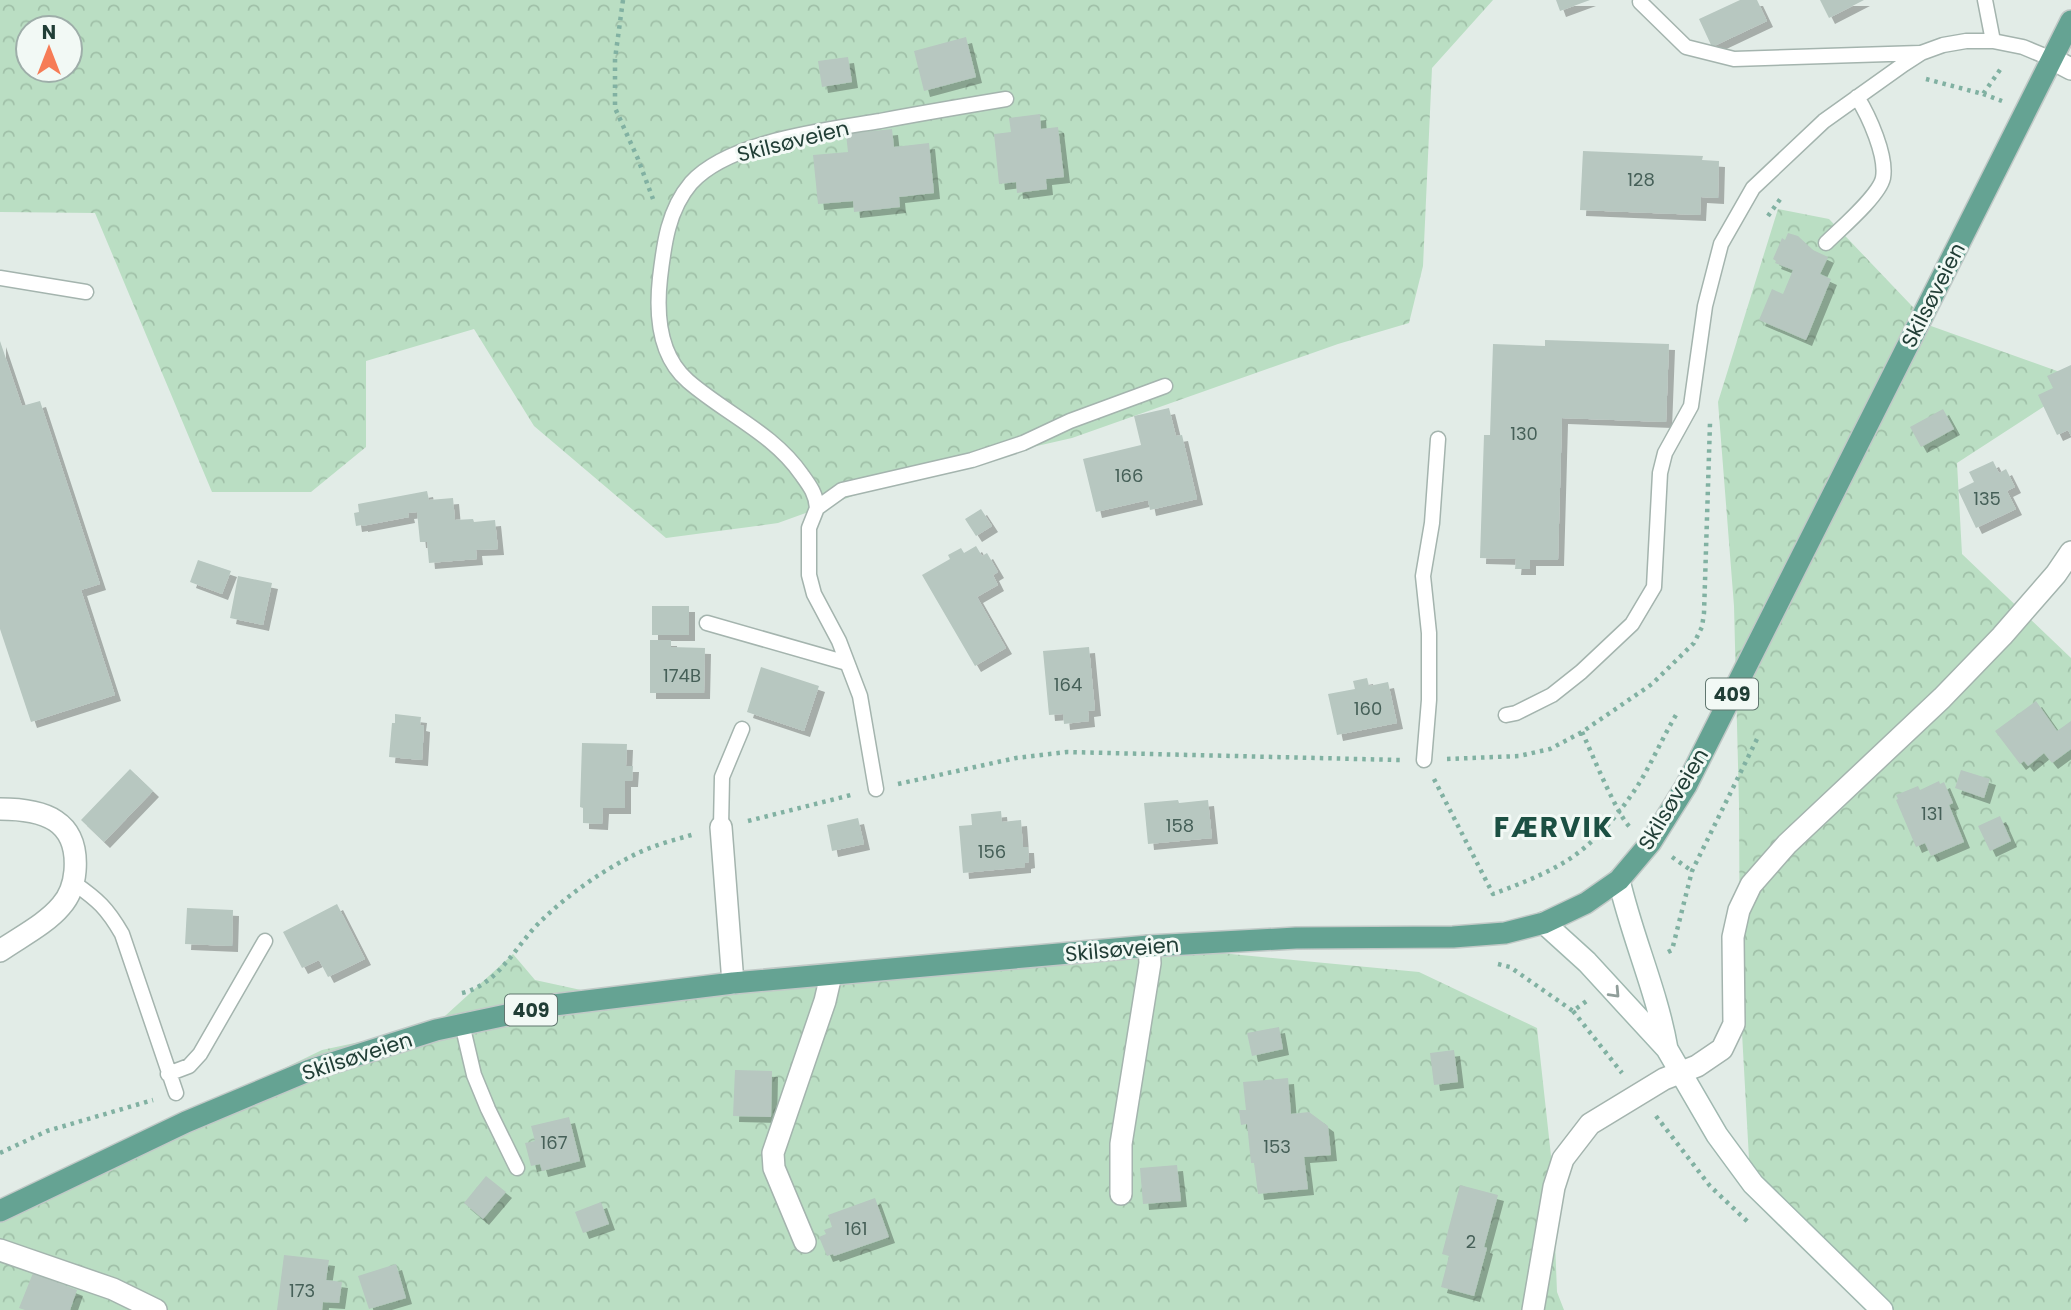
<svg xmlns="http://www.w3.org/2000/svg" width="2071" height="1310" viewBox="0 0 2071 1310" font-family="Poppins,sans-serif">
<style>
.forest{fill:url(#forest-crowns);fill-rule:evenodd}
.building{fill:#b7c7c0;filter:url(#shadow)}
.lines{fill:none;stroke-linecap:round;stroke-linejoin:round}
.lane-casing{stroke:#a4b4ae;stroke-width:17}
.street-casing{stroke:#a4b4ae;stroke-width:24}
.secondary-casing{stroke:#a0b8b0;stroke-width:24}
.primary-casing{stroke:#c1c9c7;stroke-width:24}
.path{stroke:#81b1a2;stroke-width:4.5;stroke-dasharray:3.5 5;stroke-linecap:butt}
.lane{stroke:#fff;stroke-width:14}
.street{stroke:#fff;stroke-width:21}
.secondary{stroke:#fff;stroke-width:21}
.primary{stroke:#65a393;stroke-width:21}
.oneway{stroke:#909e9a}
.labels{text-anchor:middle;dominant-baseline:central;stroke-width:6;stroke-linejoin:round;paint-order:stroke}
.number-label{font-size:18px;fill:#466058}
.shield{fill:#f2f9f5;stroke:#60766f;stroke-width:2}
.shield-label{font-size:19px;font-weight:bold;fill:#213e36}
.street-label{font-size:21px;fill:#213e36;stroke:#f2f9f5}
.district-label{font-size:28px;font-weight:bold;letter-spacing:2px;fill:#1c5043;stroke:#f2f9f5}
</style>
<defs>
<pattern id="forest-crowns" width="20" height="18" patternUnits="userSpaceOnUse" patternTransform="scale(1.75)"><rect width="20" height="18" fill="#badec3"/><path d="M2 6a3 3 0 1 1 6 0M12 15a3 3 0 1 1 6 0" fill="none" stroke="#a0c0a8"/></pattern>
<filter id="shadow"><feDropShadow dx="6" dy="6" stdDeviation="0" flood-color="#0004"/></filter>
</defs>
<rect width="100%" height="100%" fill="#e2ece7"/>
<path class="forest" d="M0 0H1493L1432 68 1423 266 1409 323 1338 344 1072 438 911 475 778 523 666 538 534 426 474 329 366 361V447L311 492H212L95 213 0 212ZM28 28H70V70H28Z
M1778 209 1829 219 1931 326 2071 376V389L1957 463 1962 554 2071 658V1310H1875L1751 1195 1740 997 1739 804 1734 606 1718 402Z
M1221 953 1419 972 1537 1028 1552 1165 1557 1292 1564 1310H0V1205L322 1050 434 1026 513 954 535 980 627 1000 1023 963Z"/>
<path class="building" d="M1556 0H1590L1560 11Z
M1740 0H1757L1767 21 1712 47 1699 19Z
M1820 0H1864L1829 18Z
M966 37 976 77 924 91 914 51Z
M848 57 852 82 822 87 818 61Z
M1040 114 1041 129 1058 127 1064 177 1046 179 1047 189 1017 193 1016 182 999 184 994 134 1011 132 1009 118Z
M892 129 894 147 929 143 934 193 899 197 900 207 854 212 853 201 818 204 813 155 848 152 846 134Z
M1583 151 1703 156 1702 160 1719 161 1718 198 1701 197 1700 215 1580 210Z
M1788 233 1798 236 1813 250 1828 257 1820 274 1831 279 1806 340 1759 320 1772 289 1783 294 1793 270 1775 263 1776 261 1773 259 1782 238 1785 240Z
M1545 340 1669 344 1666 422 1562 418 1558 560H1530V569H1515L1516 559 1480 558 1484 435H1490L1493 344 1545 346Z
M0 341 22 406 40 401 100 584 81 590 115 695 31 722 0 629Z
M2071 365V436L2068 430 2057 435 2038 395 2053 388 2047 376Z
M1169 408 1176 436 1182 435 1197 499 1150 510 1148 500 1096 512 1083 459 1141 445 1134 416Z
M1943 409 1954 429 1921 447 1910 427Z
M1993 461 1999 473 2006 469 2015 487 2007 491 2016 509 1976 528 1958 490 1974 482 1969 472Z
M427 491 429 500 453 498 455 520 473 519 474 522 495 520 498 549 476 550 477 559 429 563 427 542H420L417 512 408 513 409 517 362 526V525L356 526 354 513 359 512 358 504Z
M981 509 992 526 976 536 965 519Z
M976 546 982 556 987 553 998 572 993 575 998 585 977 597 1006 648 975 666 922 575 950 559 948 555 961 548 964 553Z
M198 560 231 571 222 594 190 582Z
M238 576 272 583 263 625 230 618Z
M652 606H689V635H652Z
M650 640H671V647L705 648 704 693H650Z
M1089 647 1095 710 1088 711 1089 721 1064 724 1063 714 1049 715 1043 651Z
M761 667 819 686 804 731 747 712Z
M1367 678 1369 686 1388 682 1397 723 1337 735 1328 694 1355 689 1353 681Z
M2036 701 2057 731 2071 721V749L2052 763 2044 753 2028 766 2024 761 2020 764 1995 731Z
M395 714 421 717 420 725 424 726 422 760 389 757 392 723H395Z
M582 743 627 744 626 766H633L632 781H625V808H603L602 824 583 823V808L580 807Z
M130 769 153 791 104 842 81 820Z
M1961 770 1990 779 1984 798 1955 788Z
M1939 781 1940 784 1944 782 1953 803 1949 805 1964 842 1931 856 1925 843 1916 847 1896 800 1898 799 1896 795 1918 786 1920 790Z
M1178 800 1179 803 1208 800 1212 838 1148 844 1144 803Z
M1001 811 1002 822 1021 820 1023 847H1028L1029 862 1025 863V867L963 873 959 826 972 825 971 814Z
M2000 816 2011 841 1990 851 1978 826Z
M858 818 864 844 832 851 827 825Z
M337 904 365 959 328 977 319 960 302 968 283 932Z
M187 908 233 910 232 946 185 944Z
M1279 1027 1283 1049 1252 1056 1247 1033Z
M1454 1050 1458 1082 1434 1085 1430 1053Z
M735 1070 772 1071 771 1117 733 1116Z
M1288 1078 1291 1114 1309 1112 1328 1126 1331 1155 1304 1157 1308 1189 1258 1194 1254 1163H1251L1247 1124 1241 1125 1239 1110H1246L1243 1082Z
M569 1117 580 1161 542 1171 540 1164 531 1166 525 1143 535 1141 531 1126Z
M1177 1165 1181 1201 1143 1204 1140 1168Z
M486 1176 506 1192 483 1219 464 1203Z
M1460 1185 1498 1195 1484 1247 1487 1248 1474 1296 1441 1287 1449 1256 1442 1254Z
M875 1198 889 1237 834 1256 833 1254 827 1256 819 1237 826 1234 824 1230 832 1227 828 1215Z
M601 1202 609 1224 583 1233 575 1212Z
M284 1255 329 1260 326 1280 342 1282 339 1303 323 1302 322 1310H277Z
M396 1264 406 1298 369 1309 358 1276Z
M33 1273 77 1290 70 1310H25L19 1308Z"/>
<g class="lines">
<g class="lane-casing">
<path id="lane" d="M1985 0 1993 41
M1640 2 1686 47 1734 59 1920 53
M1826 243C1840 229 1879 196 1883 178 1887 156 1869 116 1857 97
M0 278 86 292
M817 508C816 494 810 486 802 475 773 433 726 414 688 381 658 355 656 314 660 278 664 244 668 210 691 183 729 141 826 130 880 121 922 113 964 106 1006 99
M707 623 847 663
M1506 715 1516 713 1552 695 1581 672 1632 624 1654 587 1660 473 1665 453 1691 406 1705 306 1721 244 1753 188 1824 121 1904 64 1921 53 1943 45 1966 41H1993L2023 47 2052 59
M1424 760 1429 700V633L1423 576 1432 523 1438 439
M876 789 860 696 839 641 814 594 809 575V528L817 508 842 490 972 460 1023 443 1070 421 1165 386
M721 827 722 777 742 729
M74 883C98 900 107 908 122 934L176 1093
M462 1024 474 1075 488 1109 517 1168
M168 1074 189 1066 200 1054 265 941"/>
</g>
<g class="street-casing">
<path id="street" d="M2052 59 2071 69
M0 809C44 809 79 820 75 871 74 883 70 896 61 906 46 924 20 937 0 951
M721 827 733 983
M1121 1194V1144L1150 963 1149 946
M805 1242 774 1168 773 1153 825 1001 831 975
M0 1250 113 1289 156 1310
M1533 1310 1554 1187 1563 1159 1590 1124 1664 1079 1697 1066 1722 1049 1734 1024 1733 937 1739 910 1751 885 1787 844 1942 698 2002 636 2056 574 2071 552"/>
</g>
<g class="secondary-casing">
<path id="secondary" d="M1619 880C1632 937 1657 991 1667 1049
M1544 923 1587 962 1667 1049 1717 1135 1753 1184 1882 1310"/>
</g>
<g class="primary-casing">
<path id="primary" d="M0 1211 186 1122 310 1070 436 1030 554 1005 733 983 1149 946 1296 938 1453 937 1505 933 1544 923 1586 903 1619 880 1651 842 1686 786 2071 21"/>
</g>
<path class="path" d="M623 0 615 59V108L638 159 653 199
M1926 79 1983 94 2002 67
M1983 94 2002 101
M1768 216 1781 198
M1582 732C1591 751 1618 818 1631 828
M1447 759 1519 756 1550 749 1582 732 1652 684 1694 643 1702 627 1704 613 1710 423
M1434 779 1493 894C1517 885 1541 876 1563 863 1594 845 1621 812 1640 782 1653 760 1663 737 1676 715
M898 784 1016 758 1067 752 1400 760
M748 821 855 794
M1672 857 1692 871
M1668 952 1672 950 1692 871 1757 739
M1498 964 1510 967 1573 1011 1588 1000
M462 993C500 984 516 944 543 919 568 895 599 873 630 857 650 846 674 840 695 834
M1573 1011 1622 1073
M1656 1116 1710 1186 1749 1223
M0 1153 47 1131 153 1100"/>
<use href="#lane" class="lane"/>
<use href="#street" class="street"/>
<use href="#secondary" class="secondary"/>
<use href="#primary" class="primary"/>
</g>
<defs><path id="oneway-chevron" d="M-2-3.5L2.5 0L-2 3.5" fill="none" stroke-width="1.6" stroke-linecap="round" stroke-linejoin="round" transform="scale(1.75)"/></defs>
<use class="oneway" href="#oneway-chevron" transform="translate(1615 993) rotate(47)"/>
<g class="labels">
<g class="number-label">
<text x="1641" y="179">128</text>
<text x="1524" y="433">130</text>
<text x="1129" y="475">166</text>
<text x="1987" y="498">135</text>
<text x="682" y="675">174B</text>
<text x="1068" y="684">164</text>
<text x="1368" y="708">160</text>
<text x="1932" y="813">131</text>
<text x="1180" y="825">158</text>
<text x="992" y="851">156</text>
<text x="554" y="1142">167</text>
<text x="1277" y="1146">153</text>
<text x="856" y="1228">161</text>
<text x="1471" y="1241">2</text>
<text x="302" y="1290">173</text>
</g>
<g class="shield">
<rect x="1706" y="678.5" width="52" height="31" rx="5"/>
<rect x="505" y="994.5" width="52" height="31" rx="5"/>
</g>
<g class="shield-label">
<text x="1732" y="694">409</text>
<text x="531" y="1010">409</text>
</g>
<g class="street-label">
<text transform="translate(793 141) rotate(-14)">Skilsøveien</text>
<text transform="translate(1933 295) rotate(-63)">Skilsøveien</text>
<text transform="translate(1673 799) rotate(-59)">Skilsøveien</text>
<text transform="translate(1122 949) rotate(-5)">Skilsøveien</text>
<text transform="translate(357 1056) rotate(-18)">Skilsøveien</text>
</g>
<g class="district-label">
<text x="1554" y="827">FÆRVIK</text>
</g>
</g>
<g transform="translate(49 49)"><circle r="33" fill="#f2f9f5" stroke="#9eaea9" stroke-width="2"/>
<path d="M0-5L12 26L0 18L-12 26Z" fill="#f67c56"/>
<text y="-10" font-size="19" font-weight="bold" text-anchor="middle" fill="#213e36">N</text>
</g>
</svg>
